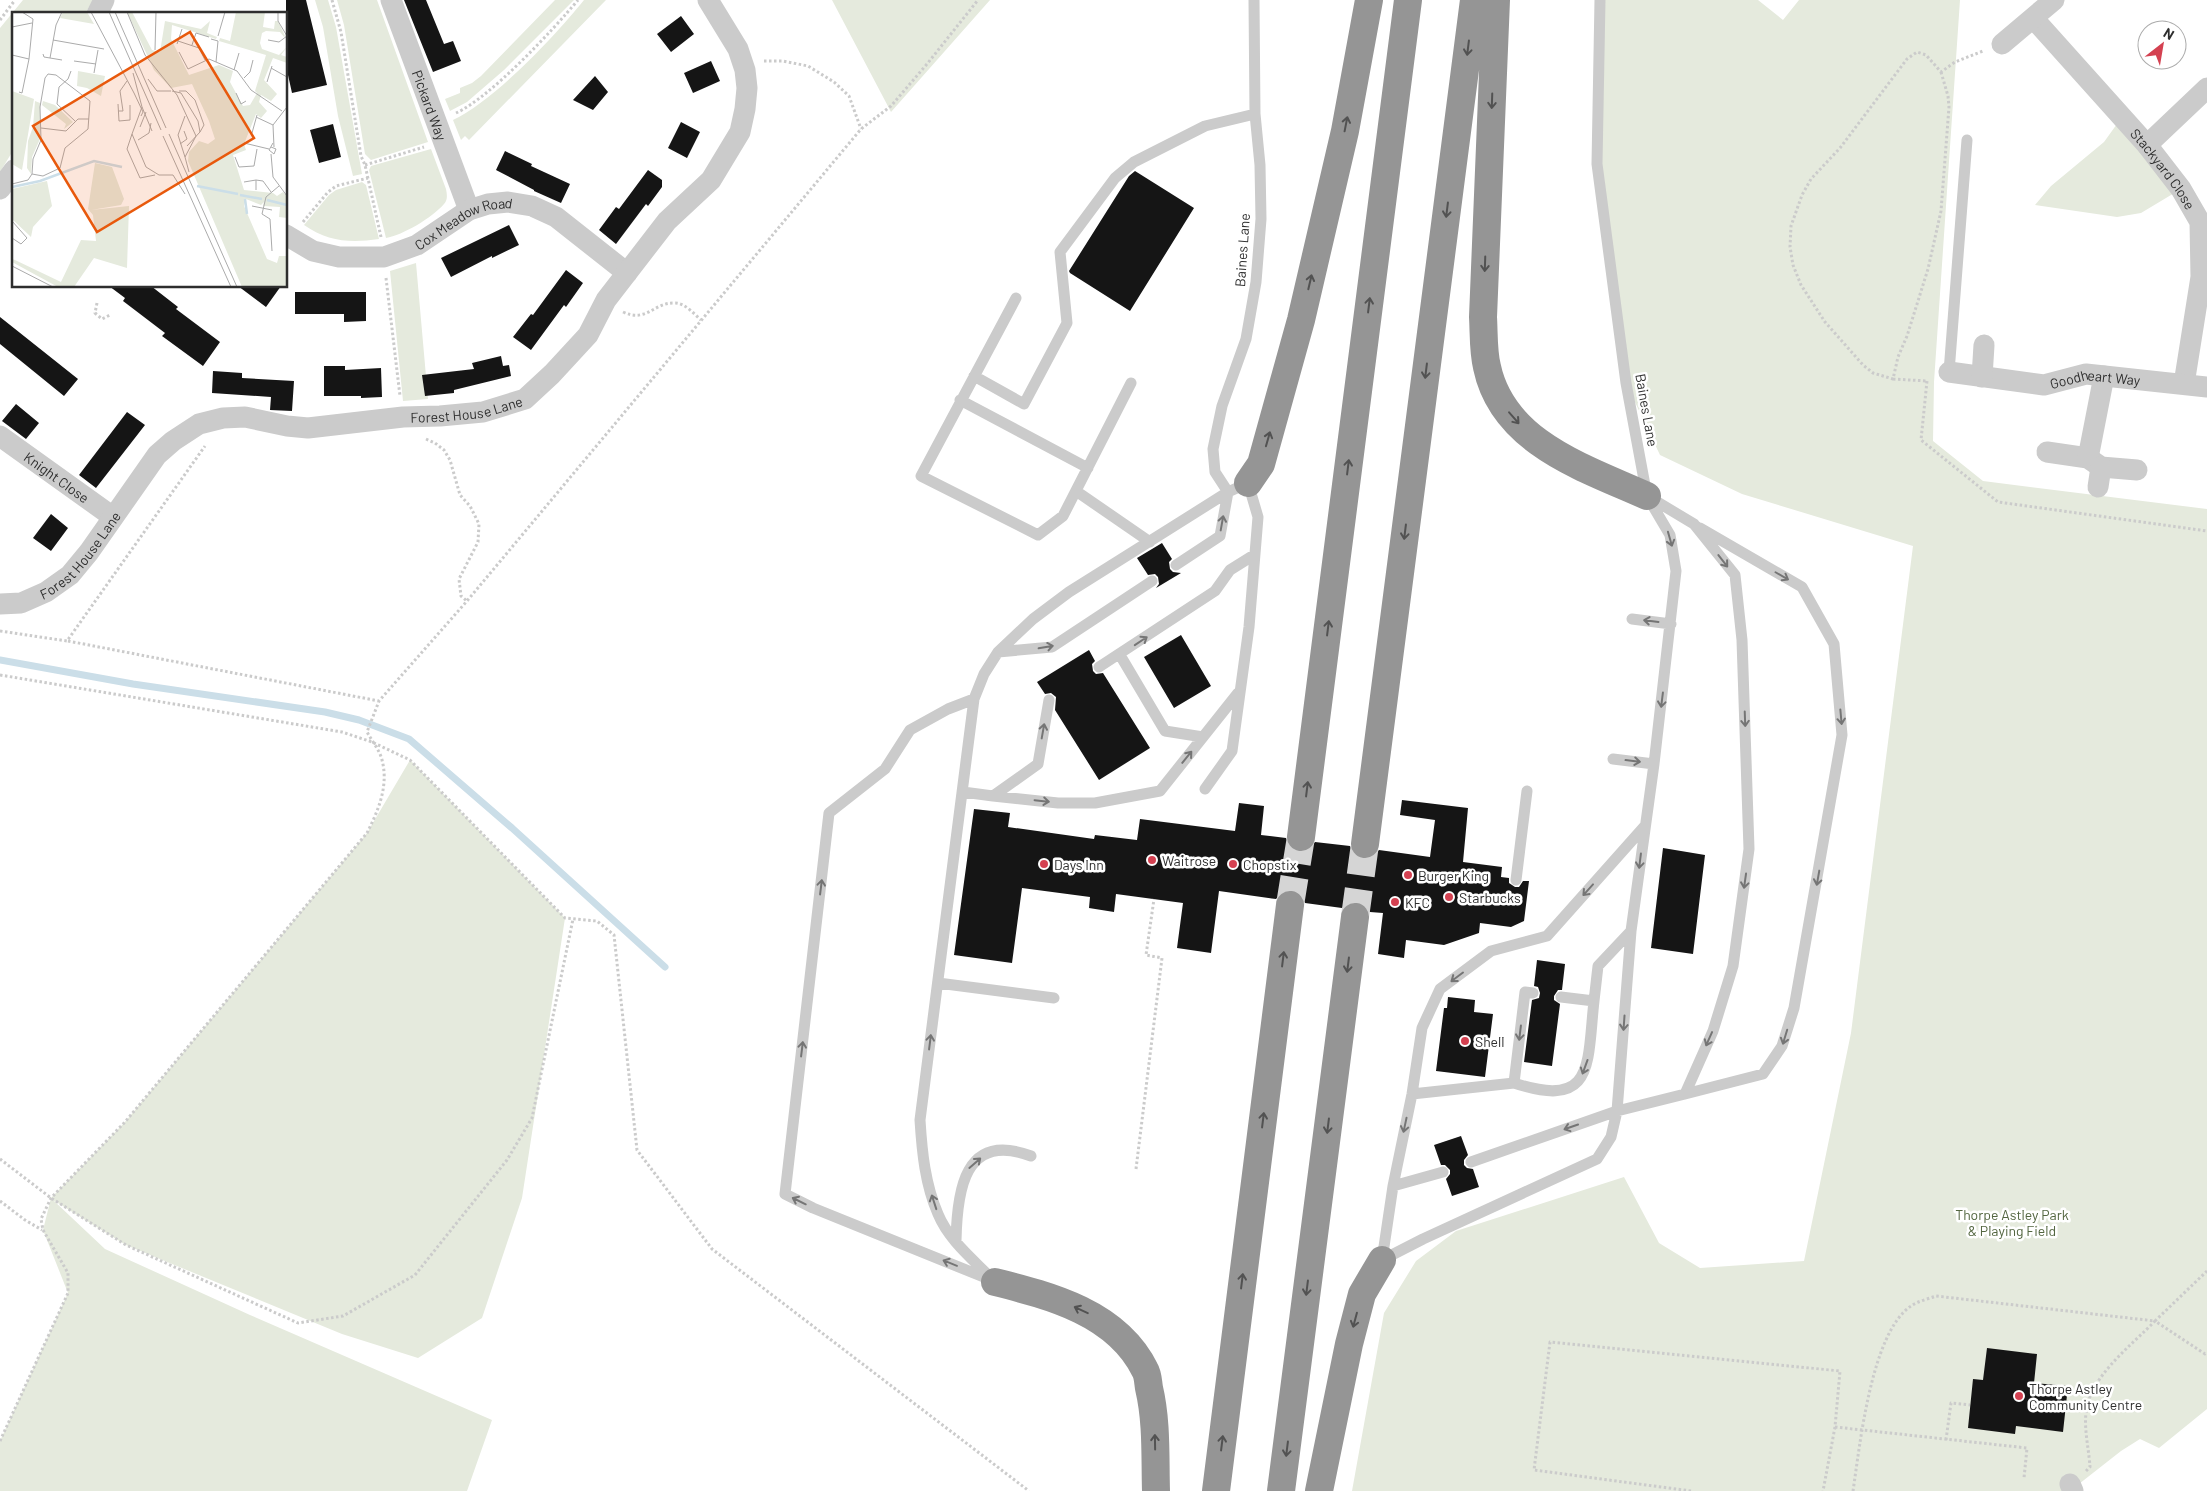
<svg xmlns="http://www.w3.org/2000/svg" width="2207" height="1491" viewBox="0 0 2207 1491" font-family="Barlow,sans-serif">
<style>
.green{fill:#e5eadd}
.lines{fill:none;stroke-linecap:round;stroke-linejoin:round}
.stream{stroke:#cbdee8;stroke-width:7}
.building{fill:#151515}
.motorway-tunnel{stroke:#d5d5d5;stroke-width:28;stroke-dasharray:28 14;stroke-linecap:butt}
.path{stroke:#cbcbcb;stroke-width:3;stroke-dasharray:2.5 2.5;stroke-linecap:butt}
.service{stroke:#cbcbcb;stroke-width:11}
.minor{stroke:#cbcbcb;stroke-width:21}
.motorway{stroke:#959595;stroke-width:28}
.oneway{stroke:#525252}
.oneway2{stroke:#757575}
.poi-dot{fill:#d44151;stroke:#fff;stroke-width:2}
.labels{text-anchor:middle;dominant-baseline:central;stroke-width:5;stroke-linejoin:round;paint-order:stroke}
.street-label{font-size:14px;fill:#2e2e2e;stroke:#fff}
.poi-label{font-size:14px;fill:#2e2e2e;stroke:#fff;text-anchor:start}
.park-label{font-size:14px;fill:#536640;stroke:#fff}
.inset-river{fill:none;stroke:#cbdee8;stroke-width:2.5}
.inset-road{fill:none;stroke:#ababab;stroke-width:1}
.view{fill:#e8590c;fill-opacity:0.15;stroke:#e8590c;stroke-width:2.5}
.inset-edge{fill:none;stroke:#2e2e2e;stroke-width:2.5}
</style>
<rect width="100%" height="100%" fill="#fff"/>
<path class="green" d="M23 0H93L85 14H14V149L0 172V28Z
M315 0H328L336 27 362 174 353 176 338 116 323 27Z
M337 0H377L428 142 371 160 365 154 344 25Z
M555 0H574L504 70 467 102 450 111 445 99 460 93V88L472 83 481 76Z
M584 0H606L469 140 465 136 461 140 453 120C494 101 555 36 584 0Z
M832 0H990L891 112Z
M1600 0H1758L1783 20 1799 0H1960L1934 382 1933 441 1983 481 2207 509V1409L2159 1448 2140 1439 2121 1451 2070 1491H1352L1384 1313 1416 1261 1456 1231 1624 1177 1659 1243 1700 1268 1804 1261 1851 1033 1913 546 1742 494 1660 455 1626 383 1597 164Z
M2122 117 2181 189 2141 213 2117 217 2035 205 2051 186 2104 142Z
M431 149 446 189C447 194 448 200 444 204 432 218 403 235 386 238L369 170 371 166Z
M362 182 366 185 379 239C351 243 328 242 304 225L329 195 336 190Z
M416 263 428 399 403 401 390 271Z
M410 760 565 918 522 1198 482 1318 418 1358 342 1334 126 1245 53 1200 105 1249 250 1315 492 1420 467 1491H0V1441L68 1293 43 1230 51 1198 125 1122 367 833Z"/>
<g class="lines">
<path class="stream" d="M0 660 133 684 325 712 359 720 409 739 512 828 665 967"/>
</g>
<path class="building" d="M286 0H306L327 85 292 93 286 66Z
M404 0H426L444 44 453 41 461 61 433 72Z
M681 16 694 34 671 52 657 34Z
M711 61 720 81 693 93 684 73Z
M595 76 608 92 593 110 573 100Z
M681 122 700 132 687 158 668 148Z
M333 124 341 157 319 163 310 130Z
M505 151 532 164 531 166 570 184 561 203 534 191V190L496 170Z
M648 170 662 180V187L648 206 646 204 616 244 599 230 616 207 619 209Z
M1135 171 1194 208 1130 311 1070 273 1069 271 1129 176Z
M509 225 519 245 492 258V256L451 277 441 258Z
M566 270 583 283 566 307 564 305 531 350 513 337 531 314 533 315Z
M109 286H151L178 307 176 309 220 342 203 366 162 336 165 333 123 301 125 298Z
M238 286H281L266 307Z
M295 292H366V321L344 322V314H295Z
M0 317 78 379 64 396 0 344Z
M501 356 503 366 509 365 511 376 454 390V393L425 396 422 375 474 369 472 363Z
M324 366H345V370L381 368 382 397 361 398V396H324Z
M213 371 242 373V378L294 381 292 411 270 410 271 397 212 393Z
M16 404 39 423 26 439 2 421Z
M127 412 145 425 96 488 79 475Z
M51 514 68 528 51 551 33 538Z
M1162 543 1172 559 1169 562 1170 569 1173 572 1181 573 1156 588 1159 584 1158 577 1155 574 1148 575 1137 558Z
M1181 635 1211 686 1174 708 1144 657Z
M1089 650 1095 661 1092 664 1093 671 1096 674 1103 673 1150 748 1099 780 1055 710 1056 697 1051 693 1045 694 1037 682Z
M1402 800 1468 808 1463 862 1502 867 1501 877 1509 878V883L1515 887H1519L1523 881H1529L1524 921 1511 927 1480 923 1479 933 1444 945 1406 940 1404 958 1378 954 1383 913 1370 912 1365 905 1357 902H1349L1342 908 1305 903 1300 893 1292 890 1284 891 1276 899 1219 891 1211 953 1177 948 1183 903 1116 894 1114 912 1089 908 1090 897 1022 888 1012 963 954 955 974 809 1010 813 1008 827 1094 839 1095 835 1137 840 1140 819 1235 831 1239 803 1264 806 1261 835 1286 838 1291 849 1299 852 1307 851 1315 842 1350 846 1355 856 1363 859 1371 858 1379 850 1430 857 1435 820 1400 815Z
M1663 848 1705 855 1693 954 1651 948Z
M1537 960 1565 964 1562 990H1558L1554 996V1000L1560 1004 1552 1066 1524 1062 1532 1000 1539 998 1540 993 1538 987 1534 986Z
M1448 997 1475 1000 1474 1012 1493 1014 1485 1077 1436 1071 1444 1008H1447Z
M1461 1136 1468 1155 1464 1160V1165L1467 1168 1473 1169 1479 1187 1452 1196 1446 1179 1450 1174V1170L1445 1165H1441L1434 1145Z
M1987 1348 2037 1354 2034 1383 2068 1386 2063 1432 2016 1426 2015 1434 1968 1428 1973 1379 1983 1380Z"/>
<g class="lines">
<path class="motorway-tunnel" d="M1290 905 1301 837
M1355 917 1365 844"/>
<path class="path" d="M332 0 341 32 361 156 365 165 381 237
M0 20 15 0
M764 61H783L808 66 834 82 849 96 861 129
M1941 72 1948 96 1949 107 1941 211 1928 269 1907 336 1898 357 1893 379 1873 373 1863 365 1825 322 1801 285 1793 265 1790 247 1791 226 1802 195 1811 179 1840 148 1907 59 1917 52 1926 55 1941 72 1955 62 1983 51
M456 113C491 97 553 30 578 0
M365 165 424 147
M303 222 328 192 336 186 368 178
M386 278 400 396
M97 303 95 313 102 319 110 315
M623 312C647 323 654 302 675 303 685 303 694 314 701 320
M1893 379 1927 381
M1927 381 1921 440 1998 502 2207 531
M426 439 435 443 444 450 450 460 460 495 470 506 479 524 478 542 459 579 461 596 467 601
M0 631 67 641 205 446
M68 641 379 701
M0 675 342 732 372 742 410 760 565 918 597 921 614 935 637 1150 712 1249 1029 1491
M0 1159 51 1198 126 1245 298 1323 343 1316 415 1275 507 1160 532 1118 573 919
M1136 1169 1162 958 1146 955 1154 899
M0 1201 25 1220 42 1230
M1835 1427 2027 1448 2024 1478
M1946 1440 1951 1403 1970 1405
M0 1441 68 1293V1273L43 1230 41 1219 51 1198 125 1122 367 833C378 811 389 786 382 760 380 751 372 741 367 732L379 701 467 601 861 129 891 106 927 64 978 0
M2086 1471 2090 1467C2089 1450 2084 1430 2086 1413 2089 1377 2131 1346 2155 1321L2205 1354 2207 1352
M1691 1491 1534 1470 1550 1342 1840 1371 1835 1427 1823 1491
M1853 1491C1860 1445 1871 1333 1911 1306 1918 1301 1928 1299 1936 1296L2155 1321 2207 1271"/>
<path class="service" d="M1016 298 921 476 1038 535 1063 516 1131 383
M1949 372 1967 140
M974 376 1024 404 1067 323 1060 252 1115 178 1134 162 1205 126 1255 114
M960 400 1088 468
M1076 491 1150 542
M1176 565 1220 536 1228 492 1215 472 1213 449 1222 406 1246 339 1256 282 1261 219 1260 165 1255 114 1254 0
M1632 619 1671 624
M998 652 1052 647 1152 581
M1120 655 1165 731 1203 737
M1099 667 1215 591 1230 570 1254 555
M974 699 948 709 910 730 885 769 829 813 785 1194 813 1208 991 1280
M1613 759 1654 764
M963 792 993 796 1038 764 1049 700
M993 796 1058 803H1095L1160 791 1238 693
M1516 880 1527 791
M938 983 1054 998
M1561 997 1594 1001 1598 966 1631 931
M1514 1083C1595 1110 1587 1064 1594 1001
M1412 1094 1514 1083 1525 992 1533 993
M1685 1094 1763 1074 1782 1046 1794 1008 1842 735 1834 644 1802 587 1700 528
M1471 1162 1617 1111 1685 1094 1713 1031 1733 966 1749 849 1742 640 1735 575 1694 524 1649 497
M1393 1186 1443 1172
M956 1241C957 1191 964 1131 1031 1156
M1382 1260 1423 1239 1597 1159 1611 1137 1617 1111 1631 931 1654 764 1676 571 1670 535 1647 496 1626 383 1597 164 1600 0
M1382 1260 1393 1186 1412 1094 1422 1028 1440 989 1491 951 1547 936 1644 827
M995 1282C975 1261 949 1241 938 1214 925 1184 922 1152 920 1120L974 699 984 674 998 652 1033 619 1069 592 1228 492 1248 483 1258 517 1249 627 1232 751 1205 789"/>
<g class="minor">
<path id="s1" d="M391 0 469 210"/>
<path d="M97 14 104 0"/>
<path id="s2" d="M2034 19 2147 145 2181 189 2200 222 2201 277 2184 384"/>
<path d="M2002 44 2054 0"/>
<path d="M2147 145 2207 88"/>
<path d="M0 189 14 170"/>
<path id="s3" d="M286 235 313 251 339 257H384L417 245 469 210 488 204 508 202 532 206 556 217 627 273"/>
<path id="s4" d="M1949 372 2044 385 2086 374 2207 387"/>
<path d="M1982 377 1984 345"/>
<path id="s5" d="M0 436 113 517"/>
<path d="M2047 452 2088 458 2101 467 2137 470"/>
<path d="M2088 458 2104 376"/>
<path d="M2098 487 2101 467"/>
<path id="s6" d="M0 604 21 603 46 592 70 575 89 552 157 455 173 441 199 424 223 418 245 417 287 426 308 428 403 417 440 416 483 412 525 399 552 374 588 335 606 300 667 221 711 180 740 132 745 109 747 88 745 70 738 49 708 0"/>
<path d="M2070 1484 2073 1491"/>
</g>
<path class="motorway" d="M1496 0 1483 317C1484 333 1483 351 1487 367 1503 443 1585 468 1647 496
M1248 483 1261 464 1301 320 1345 131 1369 0
M1301 837 1408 0
M1365 844 1474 0
M995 1282C1051 1296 1117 1313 1145 1370 1148 1375 1148 1382 1149 1388 1157 1422 1155 1457 1156 1491
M1216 1491 1290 905
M1281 1491 1355 917
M1319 1491 1349 1344 1362 1294 1382 1260"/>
</g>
<defs><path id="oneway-shaft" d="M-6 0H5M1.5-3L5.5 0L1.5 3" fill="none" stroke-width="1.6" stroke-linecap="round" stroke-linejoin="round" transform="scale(1.25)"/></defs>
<g class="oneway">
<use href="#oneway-shaft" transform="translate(1468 48) rotate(97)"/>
<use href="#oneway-shaft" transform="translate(1492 101) rotate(92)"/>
<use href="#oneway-shaft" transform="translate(1346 124) rotate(-79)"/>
<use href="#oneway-shaft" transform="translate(1447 210) rotate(97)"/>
<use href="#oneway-shaft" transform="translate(1485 264) rotate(92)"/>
<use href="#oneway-shaft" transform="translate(1310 282) rotate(-77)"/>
<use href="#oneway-shaft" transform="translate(1369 305) rotate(-83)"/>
<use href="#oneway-shaft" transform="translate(1426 371) rotate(97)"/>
<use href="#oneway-shaft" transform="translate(1514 418) rotate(49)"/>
<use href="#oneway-shaft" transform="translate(1268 439) rotate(-74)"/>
<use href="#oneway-shaft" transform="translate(1348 467) rotate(-83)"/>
<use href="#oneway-shaft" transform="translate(1405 532) rotate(97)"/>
<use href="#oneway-shaft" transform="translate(1328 628) rotate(-83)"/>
<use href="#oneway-shaft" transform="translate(1307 789) rotate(-83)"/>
<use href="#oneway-shaft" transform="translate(1283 959) rotate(-83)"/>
<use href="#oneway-shaft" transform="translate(1348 965) rotate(97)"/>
<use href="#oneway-shaft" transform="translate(1263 1120) rotate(-83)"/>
<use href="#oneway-shaft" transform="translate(1328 1126) rotate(97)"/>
<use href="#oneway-shaft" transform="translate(1242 1281) rotate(-83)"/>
<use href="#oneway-shaft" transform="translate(1307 1288) rotate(97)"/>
<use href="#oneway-shaft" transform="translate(1081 1310) rotate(-155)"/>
<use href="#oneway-shaft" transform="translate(1355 1320) rotate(105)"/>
<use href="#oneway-shaft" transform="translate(1155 1442) rotate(-91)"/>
<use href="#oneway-shaft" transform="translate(1222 1443) rotate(-83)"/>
<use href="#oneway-shaft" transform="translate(1287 1449) rotate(97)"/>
</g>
<g class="oneway2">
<use href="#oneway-shaft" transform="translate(1222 523) rotate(-80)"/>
<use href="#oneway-shaft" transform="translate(1670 539) rotate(74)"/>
<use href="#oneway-shaft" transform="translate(1723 561) rotate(52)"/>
<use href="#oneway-shaft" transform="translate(1782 576) rotate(30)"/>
<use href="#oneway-shaft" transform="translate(1651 621) rotate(-173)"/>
<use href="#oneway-shaft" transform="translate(1141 641) rotate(-34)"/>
<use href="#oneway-shaft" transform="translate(1046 647) rotate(-10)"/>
<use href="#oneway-shaft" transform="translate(1662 700) rotate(97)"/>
<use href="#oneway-shaft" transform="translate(1841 717) rotate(85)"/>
<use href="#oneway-shaft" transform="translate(1745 719) rotate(88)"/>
<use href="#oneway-shaft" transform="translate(1043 731) rotate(-80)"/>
<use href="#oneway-shaft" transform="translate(1187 757) rotate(-51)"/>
<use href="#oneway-shaft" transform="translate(1633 761) rotate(7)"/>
<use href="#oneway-shaft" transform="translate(1042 801) rotate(6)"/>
<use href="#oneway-shaft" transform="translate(1640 861) rotate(97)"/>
<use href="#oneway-shaft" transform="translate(1818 878) rotate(100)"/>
<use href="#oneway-shaft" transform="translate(1745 881) rotate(98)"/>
<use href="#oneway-shaft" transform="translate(821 887) rotate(-83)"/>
<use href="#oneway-shaft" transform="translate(1588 890) rotate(132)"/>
<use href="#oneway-shaft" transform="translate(1457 977) rotate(143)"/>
<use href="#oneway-shaft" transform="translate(1624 1023) rotate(94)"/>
<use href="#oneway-shaft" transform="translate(1520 1033) rotate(97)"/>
<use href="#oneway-shaft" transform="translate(1785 1037) rotate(107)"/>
<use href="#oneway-shaft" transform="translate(1709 1039) rotate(114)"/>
<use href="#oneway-shaft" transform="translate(930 1042) rotate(-83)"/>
<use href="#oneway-shaft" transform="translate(802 1049) rotate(-83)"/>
<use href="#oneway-shaft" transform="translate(1585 1067) rotate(110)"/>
<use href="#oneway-shaft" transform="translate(1405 1125) rotate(102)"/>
<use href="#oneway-shaft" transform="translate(1571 1127) rotate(161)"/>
<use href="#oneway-shaft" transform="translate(975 1163) rotate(-41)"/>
<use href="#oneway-shaft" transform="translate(799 1201) rotate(-154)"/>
<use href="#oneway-shaft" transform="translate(934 1202) rotate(-108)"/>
<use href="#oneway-shaft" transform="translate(950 1263) rotate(-158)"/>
</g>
<g class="poi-dot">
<circle cx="1152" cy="860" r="5"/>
<circle cx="1044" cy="864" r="5"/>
<circle cx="1233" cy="864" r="5"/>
<circle cx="1408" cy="875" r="5"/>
<circle cx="1449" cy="897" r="5"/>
<circle cx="1395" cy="902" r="5"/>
<circle cx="1465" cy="1041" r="5"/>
<circle cx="2019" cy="1396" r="5"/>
</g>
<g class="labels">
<g class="street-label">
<text stroke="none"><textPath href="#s1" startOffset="112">Pickard Way</textPath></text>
<text stroke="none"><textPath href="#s2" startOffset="198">Stackyard Close</textPath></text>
<text stroke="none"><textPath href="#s3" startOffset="191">Cox Meadow Road</textPath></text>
<text transform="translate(1242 250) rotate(-86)">Baines Lane</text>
<text stroke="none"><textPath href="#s4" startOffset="148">Goodheart Way</textPath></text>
<text stroke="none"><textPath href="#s6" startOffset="549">Forest House Lane</textPath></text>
<text transform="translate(1647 410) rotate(80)">Baines Lane</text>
<text stroke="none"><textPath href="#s5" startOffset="70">Knight Close</textPath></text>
<text stroke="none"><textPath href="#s6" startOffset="99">Forest House Lane</textPath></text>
</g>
<g class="poi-label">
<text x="1162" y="860">Waitrose</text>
<text x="1054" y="864">Days Inn</text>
<text x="1243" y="864">Chopstix</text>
<text x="1418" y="875">Burger King</text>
<text x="1459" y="897">Starbucks</text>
<text x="1405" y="902">KFC</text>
<text x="1475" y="1041">Shell</text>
<text x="2029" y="1388">Thorpe Astley<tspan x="2029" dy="16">Community Centre</tspan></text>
</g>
<g class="park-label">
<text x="2012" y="1214">Thorpe Astley Park<tspan x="2012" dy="16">&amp; Playing Field</tspan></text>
</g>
</g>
<g transform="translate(12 12)">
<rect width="275" height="275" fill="#fff"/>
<path d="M51 0H75L82 12 48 6ZM115 0H120L140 38 148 40 153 9 189 17 198 9 195 21 205 25 204 27 160 13 159 27 177 63 207 53 221 59 218 70 231 94 238 93 245 81 243 79 254 43 207 29 208 26 218 29 224 0H253L251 15 262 17 263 9H266L273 24 272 25 268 20 254 19 250 21 248 31 250 37 267 43 275 35 269 43 275 45V51L261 46 252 68 265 82 259 89 249 83 247 90 255 99 249 106 244 102 232 132 234 138 221 143 232 178 261 181 265 184 271 180 275 184V206L267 205 268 195 251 194 252 190 249 193 234 187 232 194 255 247 265 251 267 244H275V275H230L176 149 177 140 187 129 196 132 203 127 197 109 180 72 159 76 142 58ZM66 59 93 64 89 84 75 76 65 74ZM0 79 22 87 10 158 0 152ZM23 89 28 91V127L20 145 19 162 15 156 16 129 21 115ZM31 89 43 93 61 110 52 117 54 112 30 93ZM83 151 100 155 112 187 109 193 79 198 117 194 115 256 82 246 62 275H46L0 250V247L3 248 49 270 69 228 84 229 81 203 76 197ZM35 169 40 194 21 215 19 225 0 207V177Z" fill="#e5eadd"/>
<path class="inset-river" d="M185 174 226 182M0 175 28 169 82 149 110 155M228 183 250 187M233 187 235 202M255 188 275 193"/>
<path class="inset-road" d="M79 0 122 81 131 100 129 104M97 0 149 118M103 0 154 116M115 0 133 43 165 83 184 124 173 145M266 0V9L275 24M0 15 20 11M206 24 213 0M199 27 206 29 204 50M41 28 92 37M256 28 267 30 275 24M166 29 187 36 193 48M165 32 170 17M180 33 184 21 197 25M143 38 144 0M167 40 176 57 197 47 225 59 239 78 270 99M31 42 32 45 50 48M0 43 17 47M38 46 44 13 50 0M62 49 84 52M259 56 275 65M222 58 227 41M59 59 56 67 47 75 45 92 63 109M82 61 86 38M121 61 130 95M232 66 238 60 241 48M136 67 145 79H159M255 70 260 54M160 79 169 81 186 109 188 120 175 134M167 79H174L183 88 192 113 188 120M7 80 10 81 17 47 21 7 10 0M224 81 229 92 234 89M106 92 107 109 118 108V93M106 99H111L108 79 115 69M244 105 261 113M128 115 134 100M29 116 54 119 66 107H77M140 119 130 95 120 122 134 155 147 163M240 121 245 103M120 122 115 137 128 166 143 163M157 122 225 275M151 124 219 275M126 128 137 121 139 111M232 131 257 137M168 132 175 127 172 119M259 135 264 137 262 142 257 138 261 131M262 135 261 113 275 95M259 142 261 165 275 184M173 145 166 123 173 104M173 145 177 160M223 145 227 155 242 154 245 137M147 163H161L173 182M244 168 251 169 259 180M232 170 244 168V178M0 172 16 168 20 162 21 147 29 128 28 95 33 66 36 62 44 63 78 89 76 117 53 136 48 156 31 164 20 162M240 194 260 198M0 209 15 226 9 232 0 226M260 239 258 207 250 202 254 185 267 174M0 254 41 275"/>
<path class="view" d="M178 20 242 126 85 220 21 114Z"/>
<rect width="275" height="275" class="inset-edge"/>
</g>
<g transform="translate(2162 45) rotate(31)"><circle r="24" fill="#ffffff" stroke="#ababab"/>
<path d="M0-4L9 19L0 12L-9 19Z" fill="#d44151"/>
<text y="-8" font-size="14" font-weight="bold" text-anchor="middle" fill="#2e2e2e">N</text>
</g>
</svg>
